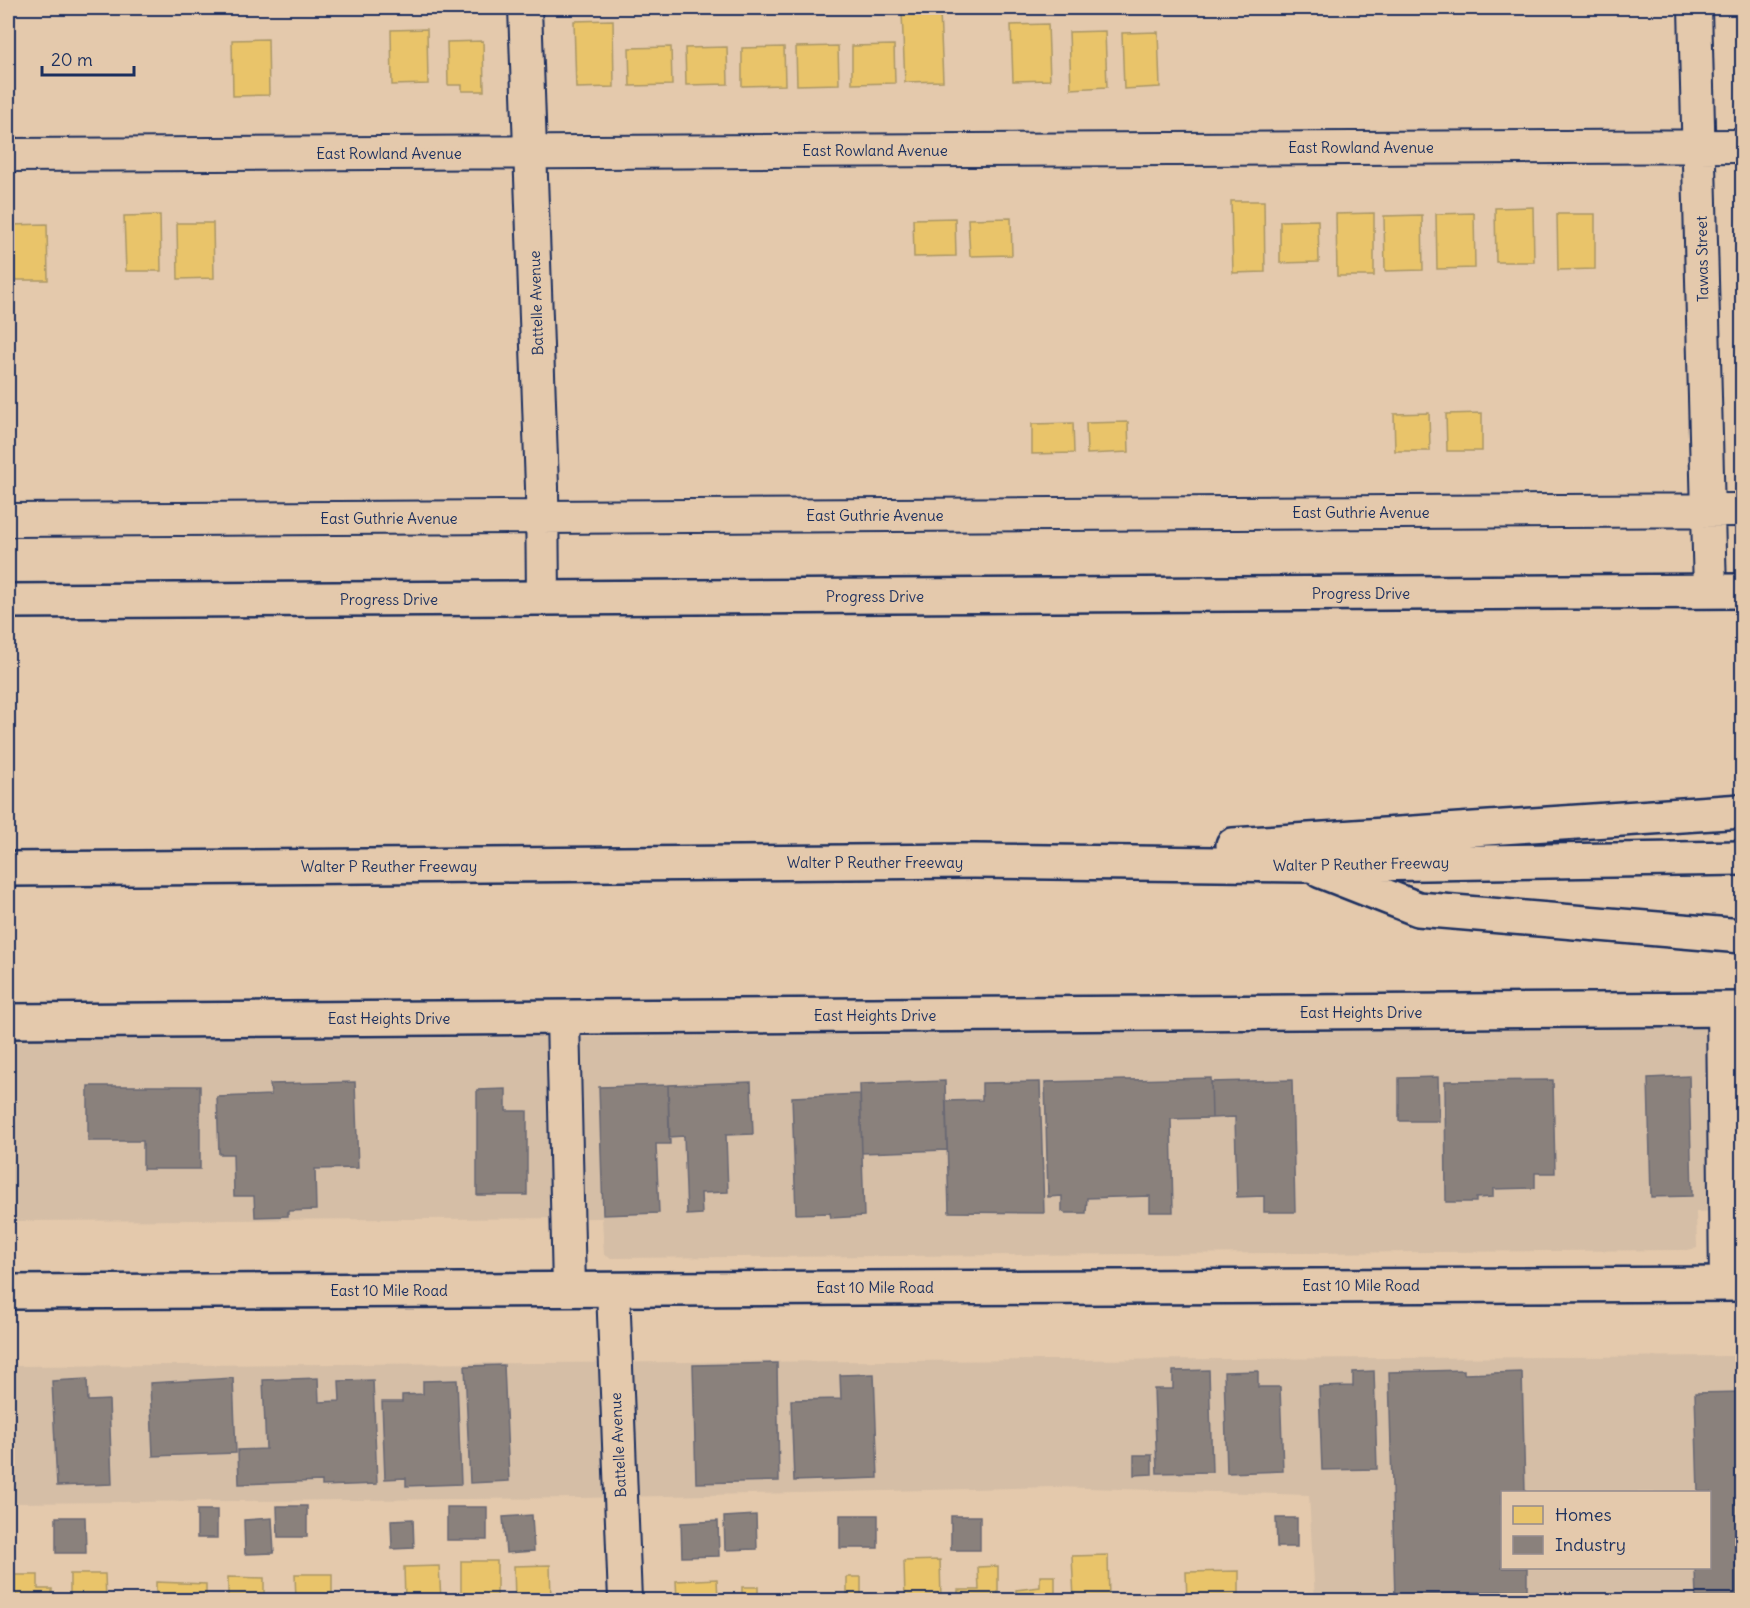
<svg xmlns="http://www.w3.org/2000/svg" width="1750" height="1608" viewBox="0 0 1750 1608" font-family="Delius,sans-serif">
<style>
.built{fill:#d5bea6;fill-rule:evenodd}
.homes{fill:#e9c46a;stroke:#ab9766;stroke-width:1.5}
.industry{fill:#8a817c;stroke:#696873;stroke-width:1.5}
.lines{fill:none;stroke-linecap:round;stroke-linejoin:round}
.street-casing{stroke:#1b2f5e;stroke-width:36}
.secondary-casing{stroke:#1b2f5e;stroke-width:38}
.highway-casing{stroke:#1b2f5e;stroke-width:38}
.street{stroke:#e4c9ac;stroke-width:32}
.secondary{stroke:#e4c9ac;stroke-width:33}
.highway{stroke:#e4c9ac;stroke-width:33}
.labels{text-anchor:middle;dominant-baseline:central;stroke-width:6;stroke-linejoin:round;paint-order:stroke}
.street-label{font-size:15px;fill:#1b2f5e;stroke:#e4c9ac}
</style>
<rect width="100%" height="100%" fill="#e4c9ac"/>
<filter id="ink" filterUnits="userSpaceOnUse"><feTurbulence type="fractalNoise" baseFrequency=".0167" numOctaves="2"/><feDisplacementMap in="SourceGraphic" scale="12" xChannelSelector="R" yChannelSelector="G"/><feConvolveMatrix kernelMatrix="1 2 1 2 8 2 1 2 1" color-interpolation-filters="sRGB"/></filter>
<g filter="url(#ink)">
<path class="built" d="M1742 1028V1210L1696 1212 1697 1248 1687 1250 611 1258 604 1255 602 1218 8 1221V1038L609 1037Z
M1742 1356V1600H1315L1309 1495 1056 1487 580 1498 8 1503V1366ZM1502 1492H1710V1568H1502Z"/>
<path class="homes" d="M940 12 943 81 905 82 902 13Z
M613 20 614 87 576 88 574 21Z
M1048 24 1050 80 1013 81 1011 25Z
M427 29 428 84 392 85 391 30Z
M1105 31 1107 87 1071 89 1069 32Z
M1158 32 1160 87 1124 89 1122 33Z
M268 39 269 95 233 96 232 40Z
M483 41 484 91H462V85H448L447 42Z
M894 45 895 83 852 84V46Z
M838 46 839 84 797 85 796 47Z
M671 47 672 85 630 86 629 48Z
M727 47 728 84 686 85 685 48Z
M784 47 785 85 742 86V48Z
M1231 201H1264L1265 272 1233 273Z
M1533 207 1534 262H1496L1495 208Z
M1374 213V276H1337L1336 214Z
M1474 213 1475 268 1437 269 1436 214Z
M1557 214H1595V269L1558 270Z
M160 215 161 271H126L124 216Z
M1422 215 1423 270 1385 271 1384 216Z
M955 218 956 256 914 257 913 219Z
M1011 218 1012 255 970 256 968 219Z
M1318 220 1319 262 1280 263V221Z
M177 223H213L214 278 178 279Z
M47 224 48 280H12L11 225Z
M1429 413 1430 451H1395L1394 414Z
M1482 413V451H1447L1446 414Z
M1128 422 1129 452 1087 454 1086 423Z
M1073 423 1074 453 1032 454V424Z
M1108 1555 1109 1600H1074L1072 1556Z
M940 1560 941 1600H905L904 1561Z
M461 1561H497V1600H461Z
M550 1565 551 1600H515L514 1566Z
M439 1566 441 1600H405L404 1567Z
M998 1566V1600H958V1590H979L978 1567Z
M1239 1571V1600H1187L1186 1572Z
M70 1574H105L106 1600H70Z
M295 1574H332V1600H296Z
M15 1575H38V1589H52V1600H15Z
M1040 1576H1055V1600H1016V1590L1040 1587Z
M228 1577 264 1578V1600H228Z
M847 1577H861V1596H887V1600H847Z
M717 1579 718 1600H677L676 1581Z
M156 1582 206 1584V1600H156Z
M742 1587H758V1596H777V1600H742Z"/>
<path class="industry" d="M1689 1076 1692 1196 1651 1197 1648 1078Z
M1438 1077 1439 1121H1399V1078Z
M1211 1078 1212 1118 1171 1119 1173 1212H1150V1196L1087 1198 1086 1213H1065L1062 1211V1196L1048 1197 1045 1082Z
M1292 1080 1295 1212H1264V1196L1237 1197 1235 1117 1212 1118 1211 1082Z
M1553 1080 1555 1173H1535V1188L1493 1189V1197L1476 1198V1202H1446L1445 1081Z
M945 1081 947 1150 862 1153 860 1084Z
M355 1082 358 1168 315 1169 316 1210 288 1211V1216L255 1217 254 1196H234L233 1154H219L217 1097 271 1095 270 1084Z
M751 1082 753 1134 726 1135 728 1192 701 1193 702 1214 687 1215 684 1136 669 1137 668 1085Z
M1040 1082 1044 1213 949 1212 946 1101 982 1100V1083Z
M668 1085 670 1144H656L659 1213 603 1215 599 1087Z
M88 1086H200V1169H143V1141H88Z
M506 1089V1111H527V1195H477V1090Z
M860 1094 864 1216 831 1218 830 1213 796 1214 792 1097Z
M777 1363 779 1481 696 1483 693 1365Z
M504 1365 509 1481 470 1483 465 1366Z
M1209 1370 1212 1472 1157 1473 1154 1389H1173V1371Z
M1464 1370V1374L1522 1372 1525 1492H1502V1568H1527V1591L1472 1592V1600H1395L1389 1372Z
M1258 1371V1387H1280L1283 1471 1227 1473 1224 1372Z
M1374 1371 1377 1469 1322 1470 1319 1387 1353 1386V1372Z
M874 1374 878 1478 794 1481 791 1400 841 1399 840 1375Z
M233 1378 236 1453 153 1456 150 1383Z
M318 1378 319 1402 340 1401 339 1381 373 1380 377 1484 322 1486V1481L239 1484 238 1450 266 1449 263 1380Z
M87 1379 88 1401 109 1400 112 1484 57 1486 52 1381Z
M457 1380 461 1484 406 1486V1478L385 1479 382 1402H402V1395L423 1394V1381Z
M1742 1392V1600H1696L1695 1568H1710V1492H1698L1695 1393Z
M1134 1455H1152V1474L1134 1475Z
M277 1506H307V1537H278Z
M447 1507H487V1540H447Z
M197 1510H217V1538H197Z
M532 1515 534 1551 506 1553 503 1517Z
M756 1515 757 1549 725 1550 724 1517Z
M840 1515H878V1548H840Z
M951 1516H980V1550H951Z
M56 1517H85L86 1553H56Z
M272 1518 274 1553 245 1554 244 1520Z
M1276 1518H1297V1547H1277Z
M413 1519 414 1548 392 1549 391 1520Z
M718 1521 719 1556 682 1557 681 1523Z"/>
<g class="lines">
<g class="street-casing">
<path id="street" d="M525 8 542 487 543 598
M1695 8 1710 591
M8 155 1742 146
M8 520 1742 510
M1723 1009 1726 1284
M563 1017 569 1289
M613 1289 625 1600"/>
</g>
<g class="secondary-casing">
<path id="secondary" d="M8 601 1742 591
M8 1021 1742 1009
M8 1292 1742 1284"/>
</g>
<g class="highway-casing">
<path id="highway" d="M1233 845 1742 811
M8 869 974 861 1305 865 1742 858
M1321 871 1418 909 1742 936"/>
</g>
<use href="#street" class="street"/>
<use href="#secondary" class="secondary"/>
<use href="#highway" class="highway"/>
</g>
</g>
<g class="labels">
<g class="street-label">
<text x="1361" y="147">East Rowland Avenue</text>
<text x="875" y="150">East Rowland Avenue</text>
<text x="389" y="153">East Rowland Avenue</text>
<text transform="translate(1702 259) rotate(-91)">Tawas Street</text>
<text transform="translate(536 303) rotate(-92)">Battelle Avenue</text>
<text x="1361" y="512">East Guthrie Avenue</text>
<text x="875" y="515">East Guthrie Avenue</text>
<text x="389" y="518">East Guthrie Avenue</text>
<text x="1361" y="593">Progress Drive</text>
<text x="875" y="596">Progress Drive</text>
<text x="389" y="599">Progress Drive</text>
<text x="875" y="862">Walter P Reuther Freeway</text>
<text transform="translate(1361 864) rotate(-1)">Walter P Reuther Freeway</text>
<text x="389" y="866">Walter P Reuther Freeway</text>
<text x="1361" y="1012">East Heights Drive</text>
<text x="875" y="1015">East Heights Drive</text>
<text x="389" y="1018">East Heights Drive</text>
<text x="1361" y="1285">East 10 Mile Road</text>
<text x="875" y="1287">East 10 Mile Road</text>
<text x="389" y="1290">East 10 Mile Road</text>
<text transform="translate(618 1445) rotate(-93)">Battelle Avenue</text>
</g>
</g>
<rect width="1750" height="1608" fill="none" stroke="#e4c9ac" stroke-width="30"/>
<rect x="15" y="15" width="1720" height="1578" fill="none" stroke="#1b2f5e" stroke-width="2" filter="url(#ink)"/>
<rect x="1501" y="1491" width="210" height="78" fill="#e4c9ac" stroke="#948b8d" stroke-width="1.5"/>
<rect x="1513" y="1506" width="30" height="18" fill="#e9c46a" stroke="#948b8d" stroke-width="1.5"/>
<text x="1555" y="1521" font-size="18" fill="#1b2f5e">Homes</text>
<rect x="1513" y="1536" width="30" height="18" fill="#8a817c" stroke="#948b8d" stroke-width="1.5"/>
<text x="1555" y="1551" font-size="18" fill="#1b2f5e">Industry</text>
<path d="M42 66v9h92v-9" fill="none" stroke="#1b2f5e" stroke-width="3"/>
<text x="51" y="66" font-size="18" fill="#1b2f5e" stroke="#e4c9ac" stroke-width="4.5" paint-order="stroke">20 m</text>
</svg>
